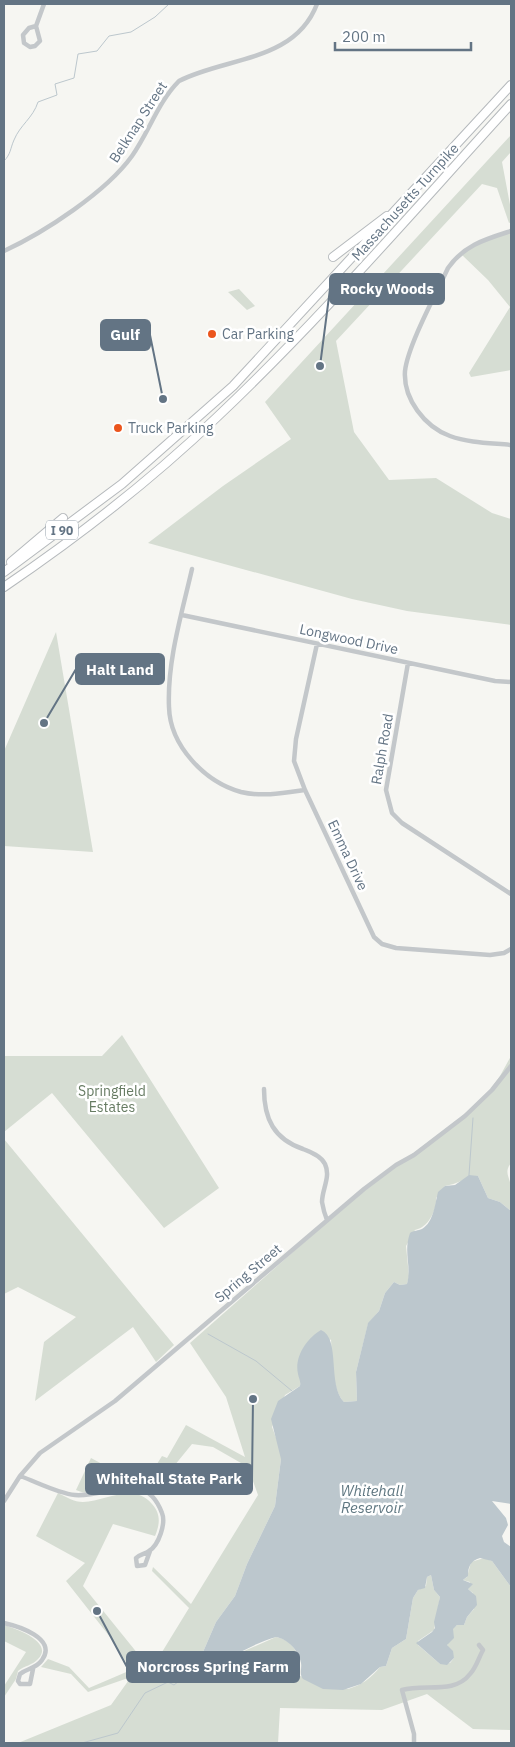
<svg xmlns="http://www.w3.org/2000/svg" width="515" height="1747" viewBox="0 0 515 1747" font-family="'IBM Plex Sans',sans-serif">
<style>
.green{fill:#d6ddd3}
.water{fill:#bcc7cd}
.lines{fill:none;stroke-linecap:round;stroke-linejoin:round}
.stream{stroke:#bcc7cd;stroke-width:1}
.highway-casing{stroke:#b5b9bc;stroke-width:10}
.street{stroke:#c3c7ca;stroke-width:4.5}
.highway{stroke:#fff;stroke-width:8}
.poi-dot{fill:#eb551d;stroke:#fff;stroke-width:2}
.labels{text-anchor:middle;dominant-baseline:central;stroke-width:5;stroke-linejoin:round;paint-order:stroke}
.shield{fill:#fff;stroke:#929ea9;stroke-width:1}
.shield-label{font-size:12px;font-weight:bold;fill:#637484}
.street-label{font-size:14px;fill:#637484;stroke:#fff}
.poi-label{font-size:14px;fill:#637484;stroke:#fff;text-anchor:start}
.park-label{font-size:14px;fill:#667b62;stroke:#fff}
.water-label{font-size:15px;font-style:italic;fill:#5f7781;stroke:#fff}
.leader{fill:none;stroke:#637484;stroke-width:2}
.callout-dot{fill:#637484;stroke:#fff;stroke-width:2}
.callout{fill:#637484;stroke:#637484;stroke-width:2}
.callout-label{font-size:15px;text-anchor:middle;font-weight:bold;fill:#fff}
</style>
<rect width="100%" height="100%" fill="#f6f6f2"/>
<path class="green" d="M511 135V152L502 162 511 210V222L509 223 497 188 482 184 336 341 354 432 389 480 436 478 492 513 511 519V625L407 611 352 599 148 543 223 486 291 439 265 402Z
M511 232V370L471 377 469 373 510 307 488 280 461 254 469 247Z
M239 289 255 306 247 310 228 292Z
M56 632 93 852 4 846V751Z
M122 1035 219 1188 164 1228 52 1093 4 1132V1056H102Z
M511 1056V1163C504 1172 509 1176 511 1186 513 1193 511 1203 511 1211L500 1202 488 1198 478 1176C465 1178 457 1184 445 1186L436 1198C437 1210 428 1228 415 1230L406 1246 409 1276 407 1284 400 1285 394 1282 385 1293 379 1311 368 1324 356 1372 357 1401 344 1402C331 1388 332 1357 331 1339L301 1381 300 1386 285 1395 272 1427 281 1451V1459L275 1506 247 1564 235 1596 216 1622 203 1652 191 1662H219L276 1637C295 1640 302 1659 300 1676L348 1689C362 1685 371 1678 380 1667L386 1666 392 1648 406 1639 413 1598 418 1590 426 1586 427 1577 431 1575 434 1590 440 1597 434 1630 418 1641V1645L440 1664 450 1663 454 1658 447 1645 452 1635 453 1628 457 1625H464L467 1617 474 1609 473 1593 468 1589 470 1582 463 1580 467 1577 471 1562 484 1558 492 1561 511 1587V1730L473 1729 427 1694 382 1710 280 1708 278 1743H18L111 1705 131 1677 88 1692 71 1674 41 1667 48 1659 69 1667 89 1688 131 1670 110 1637 66 1581 85 1563 36 1536 58 1493C66 1497 74 1502 83 1502 106 1501 134 1482 152 1504 161 1514 160 1524 155 1536L113 1524 83 1586 151 1670 189 1608 152 1571 153 1567 191 1604 258 1495 248 1467 213 1447 192 1444 170 1471 155 1495C121 1471 102 1502 76 1490L91 1458 143 1486 162 1456 167 1458 186 1425 245 1457 226 1397 190 1343 352 1200 482 1101 500 1076Z
M4 1139 174 1345 156 1362 133 1327 35 1401 44 1342 76 1317 18 1287 4 1294Z
M4 1625C14 1628 55 1642 38 1659 33 1665 24 1666 18 1671L16 1679 4 1697V1686L26 1652 4 1641Z"/>
<path class="water" d="M469 1175 478 1176 488 1198 500 1202 511 1211V1504L492 1501 506 1518 508 1525 502 1536 504 1542 511 1547V1587L492 1561 480 1558C470 1561 468 1567 468 1576L463 1580 473 1584 468 1589 476 1596 477 1605 467 1617 464 1625H457L453 1629 454 1638 447 1645 453 1651 454 1658 447 1665 440 1664 416 1643 432 1632 435 1628 434 1622 440 1597 434 1590 431 1575 427 1577 425 1588 418 1590 413 1598 406 1639 392 1648 386 1666 380 1667 361 1684 343 1690 323 1689 303 1679C299 1674 302 1669 301 1663 299 1651 288 1639 276 1637 247 1645 223 1665 192 1671L189 1667 191 1662 203 1652 216 1622 235 1596 247 1564 275 1506 281 1459 271 1419 278 1401 300 1386C301 1381 299 1379 298 1374 294 1357 307 1338 321 1330 341 1338 327 1385 344 1402L357 1401 356 1372 368 1323 379 1311 385 1293 394 1282 400 1285 407 1284C412 1266 403 1253 410 1233 414 1230 418 1231 422 1229 434 1222 435 1203 438 1192L445 1186 455 1185Z"/>
<g class="lines">
<path class="stream" d="M4 161C11 154 10 149 14 140 20 125 33 118 38 102L57 95 55 84 74 78 78 54 97 51 109 36 131 32 155 17 169 4
M469 1175 473 1118
M208 1334 256 1361 292 1391
M82 1743 118 1733 145 1693 168 1682 174 1685 193 1670"/>
<g class="highway-casing">
<path id="highway" d="M333 257 387 216
M11 562 63 518
M4 572 122 484 233 386 511 85
M4 587C79 536 150 481 216 418 320 320 414 210 511 104"/>
</g>
<path class="street" d="M36 26 29 28 23 35 24 43 30 47 35 46 40 41 36 26 44 4
M511 231C486 239 464 245 448 268 436 294 408 345 405 371 403 399 425 427 450 436 469 443 491 443 511 445
M4 251C45 232 106 192 132 156 149 132 158 102 179 81 226 57 295 62 317 4
M192 569C182 613 167 661 169 707 170 746 205 782 241 792 262 797 284 793 305 790
M182 615 495 681 511 682
M317 644 296 739 294 761 305 790 374 937 382 944 396 948 490 955 504 953 511 949
M408 663 386 790 392 813 402 823 511 894
M264 1089C264 1119 274 1139 303 1149 311 1152 321 1156 325 1164 331 1177 322 1189 322 1202 323 1208 325 1215 327 1220
M20 1476C37 1482 57 1493 75 1495 107 1498 145 1467 162 1513 166 1523 159 1545 149 1551 145 1554 140 1554 136 1558L137 1566 145 1565 150 1551
M4 1501 20 1476 40 1453 115 1401 364 1189 396 1165 414 1155 465 1116 492 1090 511 1066
M4 1623C17 1626 58 1638 42 1660 36 1669 27 1668 20 1674L18 1681 20 1684H30L33 1669
M414 1743V1734L402 1690C424 1683 454 1695 470 1674 476 1668 479 1657 483 1650L479 1645"/>
<use href="#highway" class="highway"/>
</g>
<g class="poi-dot">
<circle cx="212" cy="334" r="5"/>
<circle cx="118" cy="428" r="5"/>
</g>
<g class="labels">
<rect class="shield" x="46" y="520.5" width="32" height="19" rx="4"/>
<g class="shield-label">
<text x="62" y="530">I 90</text>
</g>
<g class="street-label">
<text transform="translate(138 122) rotate(-57)">Belknap Street</text>
<text transform="translate(405 202) rotate(-48)">Massachusetts Turnpike</text>
<text transform="translate(349 639) rotate(12)">Longwood Drive</text>
<text transform="translate(382 749) rotate(-80)">Ralph Road</text>
<text transform="translate(348 855) rotate(65)">Emma Drive</text>
<text transform="translate(248 1273) rotate(-40)">Spring Street</text>
</g>
<g class="poi-label">
<text x="222" y="334">Car Parking</text>
<text x="128" y="428">Truck Parking</text>
</g>
<g class="park-label">
<text x="112" y="1091">Springfield<tspan x="112" dy="16">Estates</tspan></text>
</g>
<g class="water-label">
<text x="372" y="1490">Whitehall<tspan x="372" dy="17">Reservoir</tspan></text>
</g>
</g>
<path class="leader" d="M320 366L330 289M163 399L150 335M44 723L76 669M253 1399L252 1479M97 1611L127 1667"/>
<g class="callout-dot">
<circle cx="320" cy="366" r="5"/>
<circle cx="163" cy="399" r="5"/>
<circle cx="44" cy="723" r="5"/>
<circle cx="253" cy="1399" r="5"/>
<circle cx="97" cy="1611" r="5"/>
</g>
<g class="callout">
<rect x="330" y="274" width="114" height="30" rx="5"/>
<rect x="101" y="320" width="49" height="30" rx="5"/>
<rect x="76" y="654" width="88" height="30" rx="5"/>
<rect x="86" y="1464" width="166" height="30" rx="5"/>
<rect x="127" y="1652" width="172" height="30" rx="5"/>
</g>
<g class="callout-label">
<text x="387" y="294">Rocky Woods</text>
<text x="125" y="340">Gulf</text>
<text x="120" y="675">Halt Land</text>
<text x="169" y="1484">Whitehall State Park</text>
<text x="213" y="1672">Norcross Spring Farm</text>
</g>
<rect width="515" height="1747" fill="none" stroke="#637484" stroke-width="10"/>
<path d="M335 42v8h136v-8" fill="none" stroke="#637484" stroke-width="2.5"/>
<text x="342" y="42" font-size="15" fill="#637484" stroke="#ffffff" stroke-width="4" paint-order="stroke">200 m</text>
</svg>
